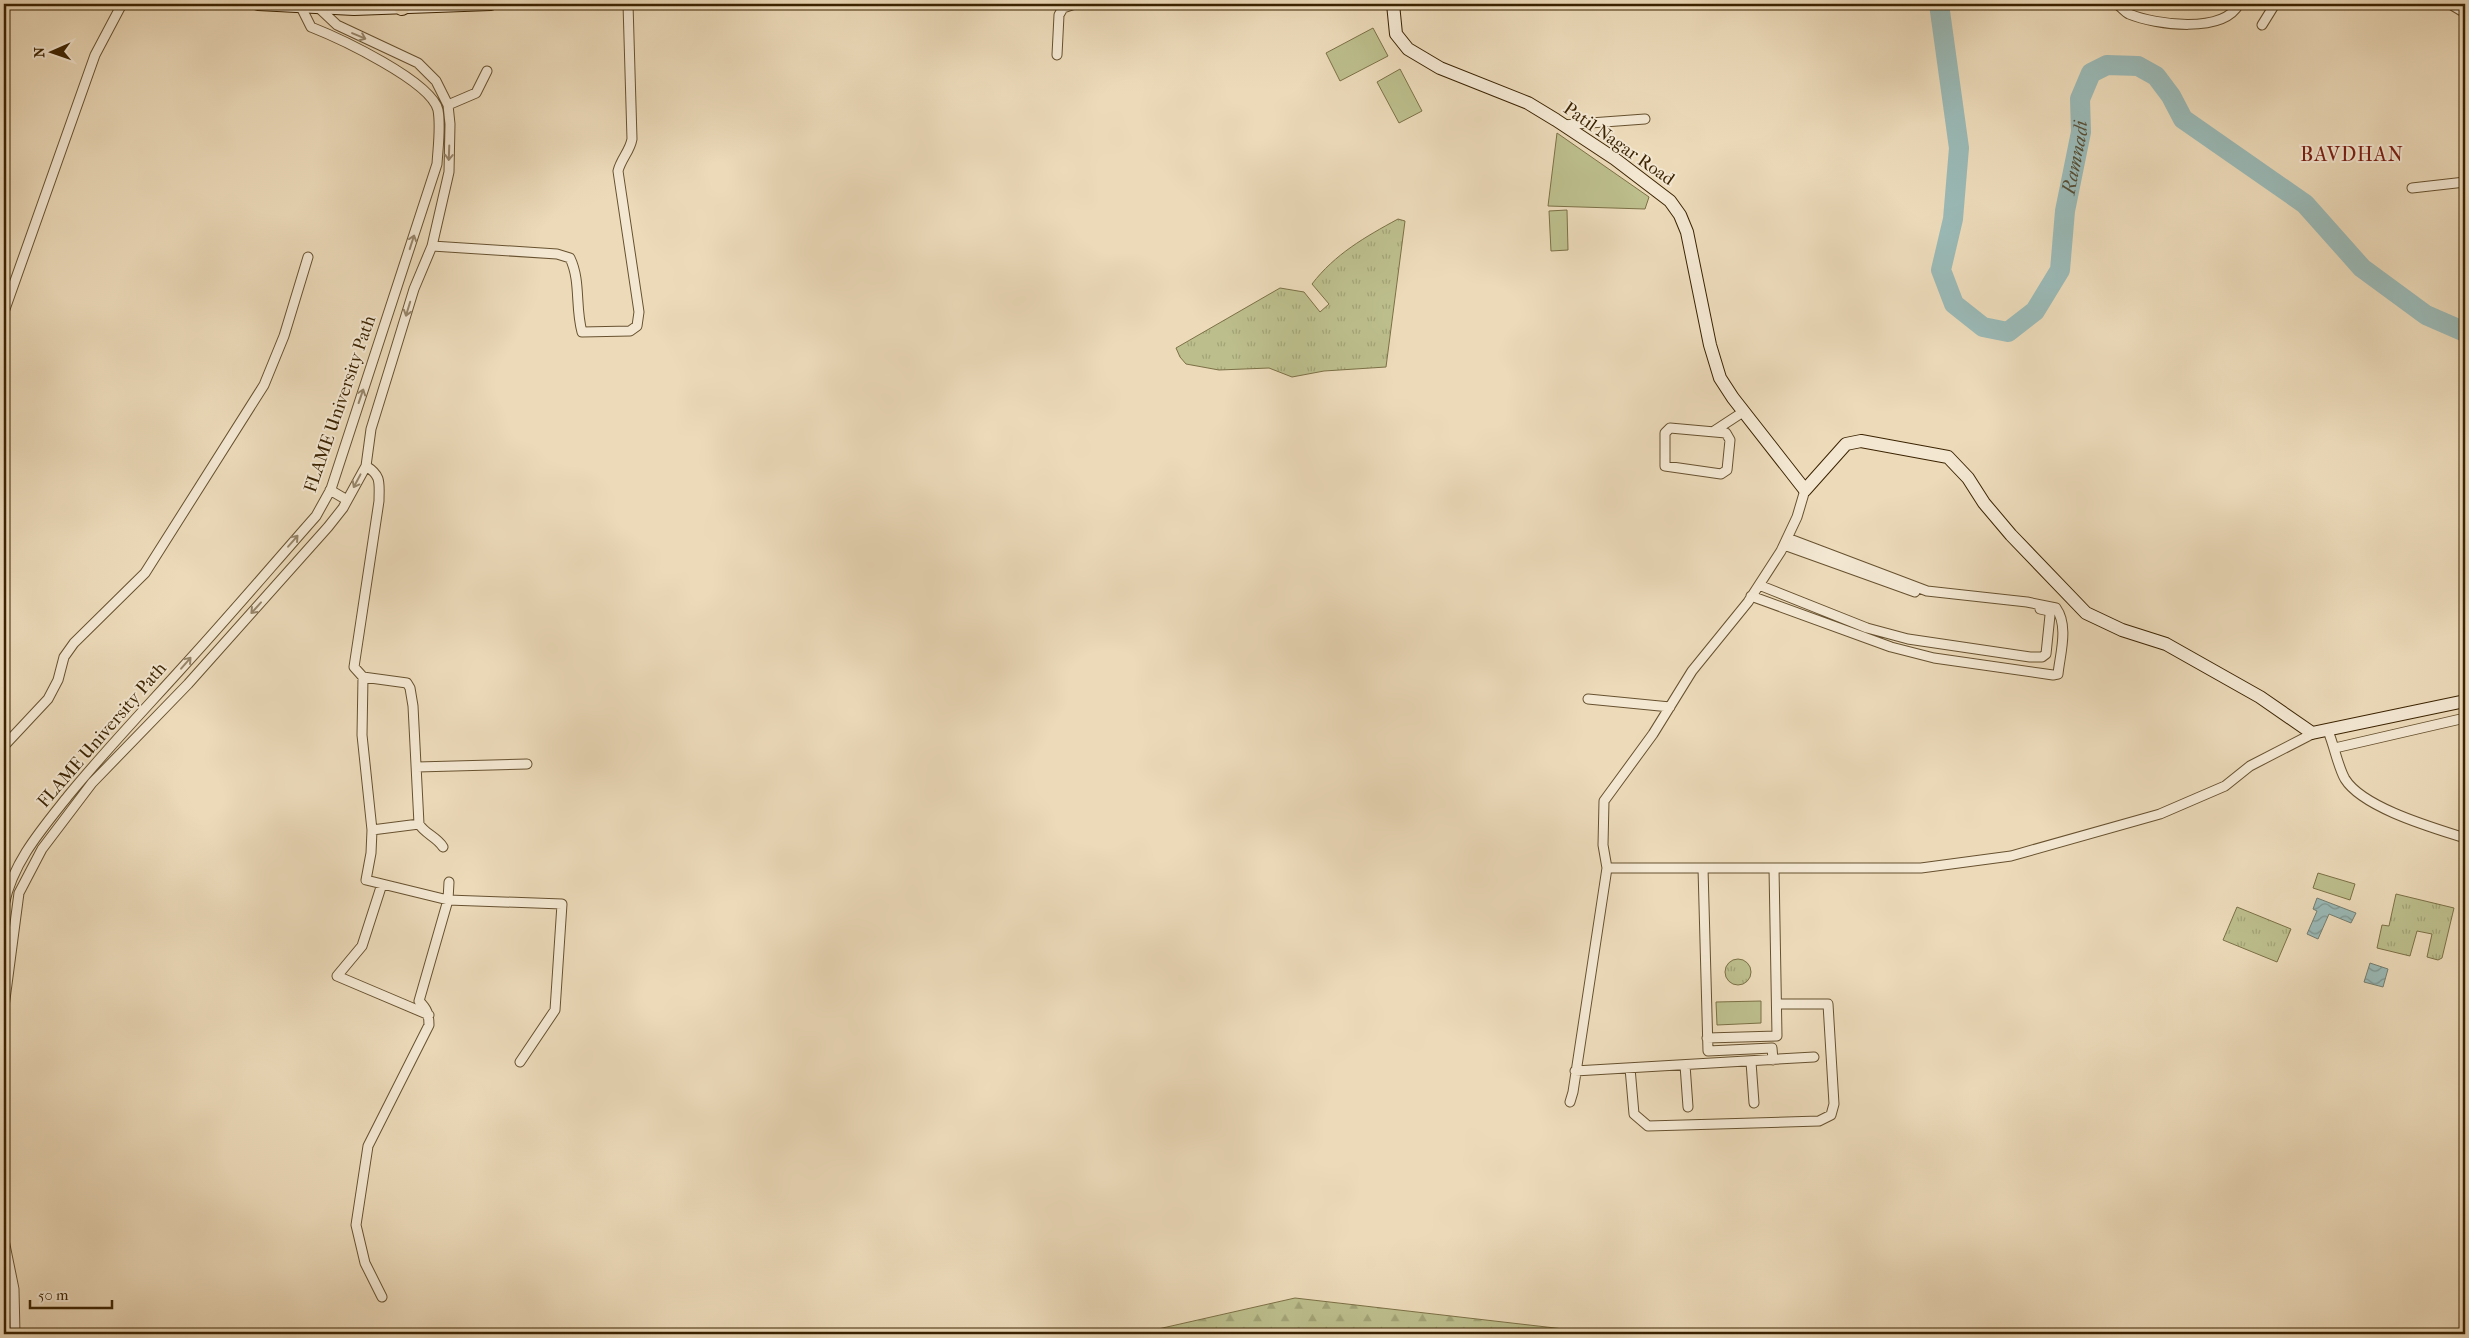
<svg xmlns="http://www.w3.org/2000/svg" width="2469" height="1338" viewBox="0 0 2469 1338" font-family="'IM FELL French Canon',serif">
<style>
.grass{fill:url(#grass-tufts);stroke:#7c7046}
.forest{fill:url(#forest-firs);stroke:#7c7046}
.pitch{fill:#bcbe8c;stroke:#7c7046}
.water{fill:url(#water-waves);stroke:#747d6e}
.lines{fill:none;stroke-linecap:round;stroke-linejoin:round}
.river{stroke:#9ab9b6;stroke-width:20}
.street-casing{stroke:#67512f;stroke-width:11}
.secondary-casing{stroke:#3b2301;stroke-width:14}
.highway-casing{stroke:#3b2301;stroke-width:18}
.street{stroke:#f3e7d2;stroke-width:9}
.secondary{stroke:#f3e7d2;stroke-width:12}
.highway{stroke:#ecdab9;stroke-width:16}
.oneway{stroke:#97856a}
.labels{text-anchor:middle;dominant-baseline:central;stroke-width:4;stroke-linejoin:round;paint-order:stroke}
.street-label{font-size:18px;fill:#3b2301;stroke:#f3e7d2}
.water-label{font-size:19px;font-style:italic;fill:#585037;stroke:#f3e7d2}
.quarter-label{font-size:20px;letter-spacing:1px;fill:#7a1f14;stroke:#f3e7d2}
</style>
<defs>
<pattern id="grass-tufts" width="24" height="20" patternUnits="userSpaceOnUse" patternTransform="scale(1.25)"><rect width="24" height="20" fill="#bcbe8c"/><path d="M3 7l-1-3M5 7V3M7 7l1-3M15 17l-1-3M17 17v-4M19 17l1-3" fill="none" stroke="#a2a377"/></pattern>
<pattern id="forest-firs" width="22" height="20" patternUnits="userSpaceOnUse" patternTransform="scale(1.25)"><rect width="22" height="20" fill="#bcbe8c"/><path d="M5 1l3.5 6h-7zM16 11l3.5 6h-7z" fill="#a2a377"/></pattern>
<pattern id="water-waves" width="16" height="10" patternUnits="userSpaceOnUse" patternTransform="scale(1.25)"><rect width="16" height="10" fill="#9ab9b6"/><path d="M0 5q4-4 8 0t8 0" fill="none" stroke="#7f9692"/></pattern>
</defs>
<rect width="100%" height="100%" fill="#ecdab9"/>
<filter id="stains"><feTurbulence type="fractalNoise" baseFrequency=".004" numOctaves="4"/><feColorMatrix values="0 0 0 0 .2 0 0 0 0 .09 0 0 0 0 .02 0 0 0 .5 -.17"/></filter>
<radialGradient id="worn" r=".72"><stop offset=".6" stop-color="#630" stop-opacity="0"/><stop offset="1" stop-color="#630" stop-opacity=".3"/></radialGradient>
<path class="grass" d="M1398 219 1405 221 1386 367 1324 371 1292 377 1269 368 1219 370 1186 364 1180 357 1176 348 1280 288 1304 292 1320 312 1329 304 1312 284C1335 254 1365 237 1398 219Z
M2396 894 2454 908 2442 958 2438 960 2427 957 2432 934 2417 931 2410 956 2377 948 2382 925 2389 926Z
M2237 907 2291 929 2277 962 2223 940Z
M1725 972a13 13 0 1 1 26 0a13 13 0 1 1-26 0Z"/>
<path class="forest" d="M1295 1298 1607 1334H1136Z"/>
<path class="pitch" d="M1373 28 1388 56 1340 81 1326 53Z
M1400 69 1422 111 1399 123 1377 82Z
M1557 133 1649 197 1645 209 1548 206Z
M1567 210 1568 250 1551 251 1549 211Z
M2318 873 2355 884 2350 900 2313 888Z
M1761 1001V1023L1717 1025 1716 1002Z"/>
<path class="water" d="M2317 898 2356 913 2351 923 2329 914 2318 939 2307 934 2317 911 2313 909Z
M2370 963 2388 969 2383 987 2364 982Z"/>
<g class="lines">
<path class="river" id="s1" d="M1939 4 1959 148 1953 219 1941 270 1954 304 1983 327 2008 332 2035 311 2060 270 2065 211 2081 132 2080 99 2091 73 2107 65 2138 66 2156 76 2171 96 2183 119 2305 204 2362 268 2426 315 2465 332"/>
<g class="street-casing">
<path id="street" d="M2092 4H2093
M2117 4C2121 7 2125 12 2129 14 2156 25 2223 34 2239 4
M2450 4 2465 13
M301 7 311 27
M2262 25 2275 4
M1057 55 1059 15 1063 8 1075 4
M448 105 476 93 487 71
M1563 125 1645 119
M2412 188 2465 182
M432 246 557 254 570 258C581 281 575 307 582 332L630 331 637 326 639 312 618 171C621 159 630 151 632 139L628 4
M4 312 95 55 122 4
M1670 428 1726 433 1730 440 1727 470 1721 474 1665 466V433Z
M1714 431 1743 412
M366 466C382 476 379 483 379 501L354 667 363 677 407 683 410 688 413 706 419 824C425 834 437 837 443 847
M330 490 347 500
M1784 545 1915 592
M1759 585 1867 628 1908 639 2030 657H2042L2046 654 2050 615 2049 611 2040 609
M1751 596 1891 647 1934 658 2053 675 2058 674C2060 654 2069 626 2056 608L2027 602 1927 591 1787 538
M363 677 362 735 372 830 419 824
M1588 699 1670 707
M2328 731C2334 745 2338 767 2345 779 2363 808 2434 828 2465 838
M4 746 48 699 58 680 64 657 74 643 145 573 264 385 284 336 308 257
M2335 748 2465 718
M417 767 527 764
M372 830 371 853 366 880 448 900 562 904 555 1010 520 1062
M1607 868H1921L2011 856 2160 814 2225 786 2250 766 2314 733
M1703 868 1708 1051 1772 1048 1773 1060
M382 884 362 946 337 976 429 1015
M4 905C13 862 41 830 68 796 104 752 143 711 181 669 227 619 271 567 316 516L331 489 437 164C438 147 441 127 438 110 431 81 339 38 311 27
M4 1007 19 893 42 849 92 783 188 684 328 527 343 508 366 466 371 429 392 361 414 289 432 246 449 172 450 124 448 105 436 81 418 63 337 25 320 9
M1707 1038 1777 1036 1774 868
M1751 1062 1754 1103
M1685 1065 1688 1107
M1630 1068 1634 1114 1648 1126 1819 1121 1831 1115 1834 1104 1828 1004H1777
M1575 1071 1814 1057
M1570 1102 1573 1092 1607 868 1603 845 1604 801 1653 734 1692 671 1748 602 1781 551 1797 517 1805 490
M4 1240 14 1289 15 1334
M382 1297 365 1263 356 1225 368 1146 429 1025C429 1014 427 1009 419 1001L448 900 449 882"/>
</g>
<g class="secondary-casing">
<path id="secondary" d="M258 4 354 9 491 4
M1393 4 1396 34 1408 49 1440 68 1528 103 1556 120 1615 159 1670 201 1680 215 1687 232 1710 345 1720 378 1733 398 1805 490 1846 444 1861 441 1948 457 1968 478 1984 503 2011 535 2086 613 2122 630 2166 644 2260 697 2312 733 2465 701"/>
</g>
<g class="highway-casing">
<path id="highway" d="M401 4 402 7"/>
</g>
<use href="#street" class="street"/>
<use href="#secondary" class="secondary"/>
<use href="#highway" class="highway"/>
</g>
<defs><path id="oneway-shaft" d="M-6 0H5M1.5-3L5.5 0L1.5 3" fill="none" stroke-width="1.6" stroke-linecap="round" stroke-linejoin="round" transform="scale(1.25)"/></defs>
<g class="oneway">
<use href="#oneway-shaft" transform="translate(359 36) rotate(23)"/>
<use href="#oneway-shaft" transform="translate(449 153) rotate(92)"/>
<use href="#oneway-shaft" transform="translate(412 242) rotate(-72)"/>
<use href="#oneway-shaft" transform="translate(408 309) rotate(107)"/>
<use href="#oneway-shaft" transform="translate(361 396) rotate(-71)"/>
<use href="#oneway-shaft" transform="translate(357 481) rotate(118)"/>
<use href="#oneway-shaft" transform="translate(293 541) rotate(-49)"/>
<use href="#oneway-shaft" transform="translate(256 608) rotate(132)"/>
<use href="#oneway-shaft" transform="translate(186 663) rotate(-49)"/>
</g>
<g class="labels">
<g class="street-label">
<text transform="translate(1619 144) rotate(35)">Patil Nagar Road</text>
<text transform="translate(340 404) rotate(-71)">FLAME University Path</text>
<text transform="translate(102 735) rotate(-49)">FLAME University Path</text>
</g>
<g class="water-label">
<text stroke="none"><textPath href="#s1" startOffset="564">Ramnadi</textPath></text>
</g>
<g class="quarter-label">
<text x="2352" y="154">BAVDHAN</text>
</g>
</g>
<rect width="2469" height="1338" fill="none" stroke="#ecdab9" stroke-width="20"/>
<rect x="5" y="5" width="2459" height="1328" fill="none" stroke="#3b2301" stroke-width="2.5"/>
<rect x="10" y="10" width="2449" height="1318" fill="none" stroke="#3b2301"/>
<g transform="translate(52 52) rotate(268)" stroke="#f3e7d2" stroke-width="4" paint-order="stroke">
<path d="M0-4L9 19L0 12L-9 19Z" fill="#3b2301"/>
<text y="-8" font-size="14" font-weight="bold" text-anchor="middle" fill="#3b2301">N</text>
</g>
<path d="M30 1300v8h82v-8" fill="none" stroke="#3b2301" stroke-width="2.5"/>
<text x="38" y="1300" font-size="15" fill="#3b2301" stroke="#f3e7d2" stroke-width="4" paint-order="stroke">50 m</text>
<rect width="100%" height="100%" filter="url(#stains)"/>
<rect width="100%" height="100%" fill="url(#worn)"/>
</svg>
